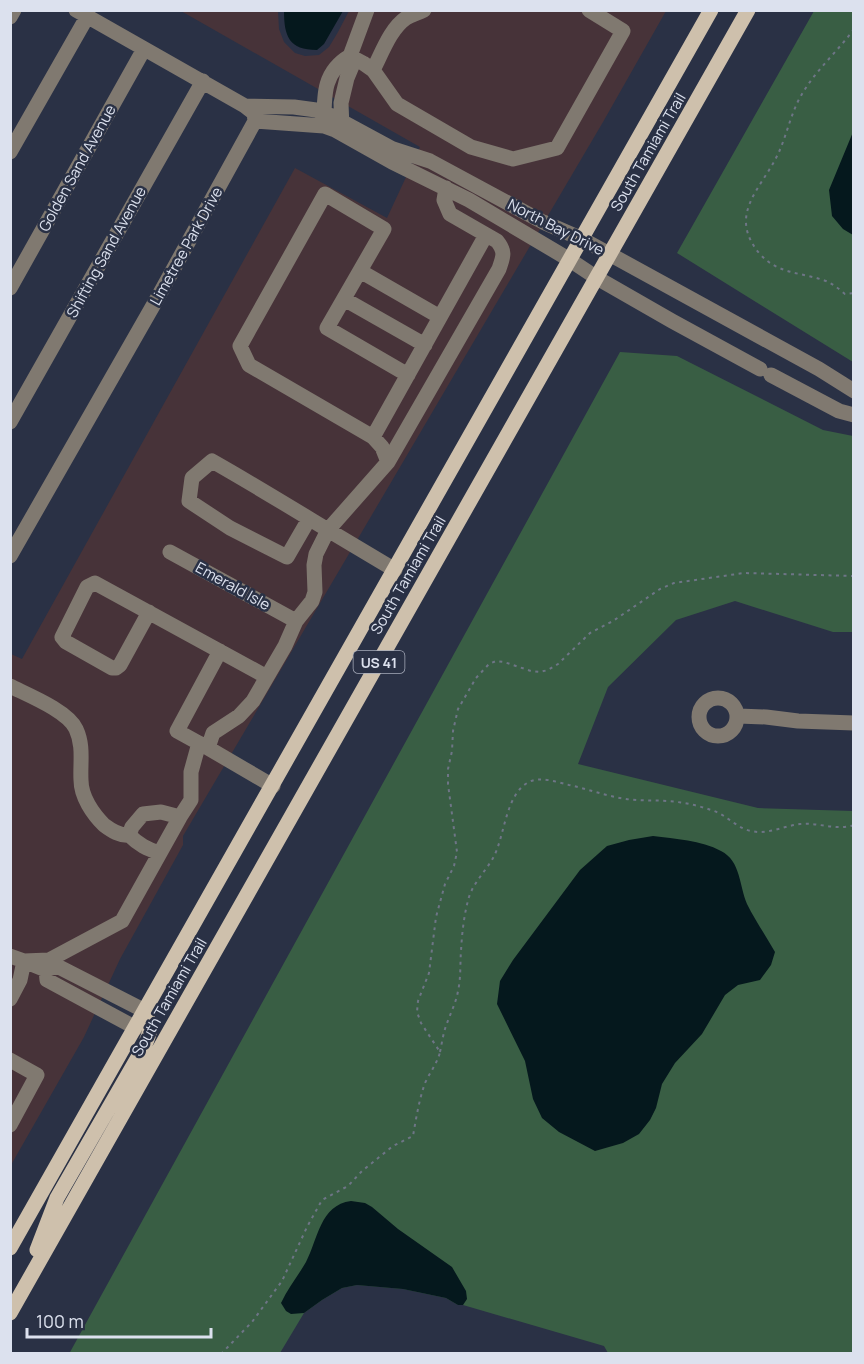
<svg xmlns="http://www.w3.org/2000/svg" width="864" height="1364" viewBox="0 0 864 1364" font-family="Manrope,sans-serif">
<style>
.commercial{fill:#473339}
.green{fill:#395e44}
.water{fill:#05181d}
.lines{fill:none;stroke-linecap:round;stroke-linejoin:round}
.path{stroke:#6e7586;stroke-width:2;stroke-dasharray:3 4.5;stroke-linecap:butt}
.minor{stroke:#807970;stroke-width:15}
.major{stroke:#cec0ac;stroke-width:15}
.labels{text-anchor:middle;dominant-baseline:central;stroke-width:5;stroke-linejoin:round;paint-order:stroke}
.shield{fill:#2a3145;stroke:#a7acbb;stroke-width:1.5}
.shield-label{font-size:14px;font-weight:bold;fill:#dce1ee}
.street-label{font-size:15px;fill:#dce1ee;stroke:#2a3145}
</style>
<rect width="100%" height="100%" fill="#2a3145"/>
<path class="commercial" d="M181 11H278L279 29 284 42 295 53 305 56 319 55 329 47 338 32 349 11H666L603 122 183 836V845L120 959 84 1037 11 1165V654L22 659 295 168 387 218 420 147Z"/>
<path class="green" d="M814 11H853V362L677 253Z
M620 352 677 356 823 430 853 436V632H833L735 601 676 620 608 687 578 764 758 808 853 811V1353H608L604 1346 463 1305H458L446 1298 403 1289 357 1285 342 1288 322 1300 304 1313 280 1353 69 1354Z"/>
<path class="water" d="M284 11V10L343 11 324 44 317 50C289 50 284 36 284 11Z
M853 132V235L843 229 832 216 829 190Z
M653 836C675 839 701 840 721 851 741 861 739 886 747 904 755 920 766 936 775 952L771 965 760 980 738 985 725 995 702 1034 675 1063 662 1084 656 1108 650 1120 639 1134 623 1143 595 1151 559 1132 542 1118 533 1099 525 1061 497 1004 500 981 513 960 580 870 607 846 629 840Z
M351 1201 365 1203 372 1207 398 1229 452 1267 466 1291 467 1299 463 1305H458L446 1298 403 1289 357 1285 342 1288 322 1300 304 1313 291 1314 286 1311 281 1303C288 1288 298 1276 306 1262 318 1239 320 1205 351 1201Z"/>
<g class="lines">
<path class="path" d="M854 29C838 51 816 70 802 94 791 112 787 135 778 154 762 188 727 214 759 253 778 275 802 272 826 281 833 284 839 289 845 294L854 293
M440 1052C442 1043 443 1034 446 1026 450 1014 456 1003 458 991 461 978 460 964 461 951 462 933 464 914 469 897 474 882 485 872 493 858 505 837 505 794 529 782 540 776 557 782 569 785 588 789 606 796 626 799 639 801 653 800 667 801 682 802 697 805 711 810 726 814 736 828 751 831 768 835 783 826 800 824 818 822 835 831 854 825
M221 1354 252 1322 282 1281 307 1227 322 1200 348 1186 362 1171 393 1146 413 1136C416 1119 419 1100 425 1083 430 1072 437 1064 440 1052L421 1023 417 1012 418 1001 429 973 436 917 445 884 454 866 457 852 448 784V769L452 751 453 731 458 709 476 678 489 664 496 661 504 662 531 671 540 672 548 670 558 664 590 633 613 621 660 589 674 583 744 573 854 576"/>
<path class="minor" d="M10 17 14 10
M350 56 363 63 373 70 397 104 471 147 513 159 557 148 623 31 589 10
M373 70C382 53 390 29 406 18 411 15 418 13 424 10
M245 106 294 107 316 110 332 116 393 149 430 161 543 222 582 239 819 369 854 391
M324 120C324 94 324 71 350 56
M255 121 324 126 335 130 392 162 469 200 570 260 597 278 672 321 760 369
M342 128 341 103 347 78 352 66 350 56 367 10
M10 152 87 17
M360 271 440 317
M10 288 144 49
M344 299 425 345
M771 375 839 411 854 415
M10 422 203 81
M373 437 486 235
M388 462 382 447 373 437 249 365 240 346 325 194 384 229 327 328 408 375
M309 519 287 557 230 528 189 501 192 478 212 461C251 483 290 507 328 530L388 462 499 269C503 257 506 252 497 241L450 214 444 200 446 188
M170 552 296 621
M10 556 158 297 255 121 254 113 245 106 76 10
M149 612 120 665 116 668H112L66 642 62 637 87 587 95 583 267 677
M10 686C28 695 68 711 76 729 84 746 80 763 81 780 81 797 93 814 104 825 112 831 120 836 129 835L132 827 143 814 161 812 180 817 191 800V772L199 743
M699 717a19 19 0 1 1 38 0a19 19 0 1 1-38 0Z
M738 716 766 717 798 721 854 723
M206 747 177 731 220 651
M273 786 208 748 213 733 239 716 253 701 285 646 296 621 312 601 315 592 314 565 316 554 328 530 395 570
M129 835C139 845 147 849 160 853
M10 956 24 961 49 960 122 921 180 817
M46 970 47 980 136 1028
M10 999 20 980 24 961 46 970 57 966 145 1011
M10 1060 37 1075 10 1125"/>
<path class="major" d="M10 1248 711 10
M37 1250 57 1198 144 1047C151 1031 152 1028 145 1011
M10 1313 748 10"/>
</g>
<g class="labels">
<rect class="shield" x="353.5" y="651" width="51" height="22" rx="4.5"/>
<g class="shield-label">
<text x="379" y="662">US 41</text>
</g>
<g class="street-label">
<text transform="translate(648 152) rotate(-60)">South Tamiami Trail</text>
<text transform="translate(77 168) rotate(-61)">Golden Sand Avenue</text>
<text transform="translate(556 227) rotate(27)">North Bay Drive</text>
<text transform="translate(186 246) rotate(-61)">Limetree Park Drive</text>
<text transform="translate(106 252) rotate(-61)">Shifting Sand Avenue</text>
<text transform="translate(408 575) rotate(-60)">South Tamiami Trail</text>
<text transform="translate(233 586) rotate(29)">Emerald Isle</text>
<text transform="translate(169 997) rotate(-60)">South Tamiami Trail</text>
</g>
</g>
<rect width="864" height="1364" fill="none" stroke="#dce1ee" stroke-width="24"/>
<path d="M27 1328v9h184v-9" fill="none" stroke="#dce1ee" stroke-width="3"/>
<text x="36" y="1328" font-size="18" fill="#dce1ee" stroke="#2a3145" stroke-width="4.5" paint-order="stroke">100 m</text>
</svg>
